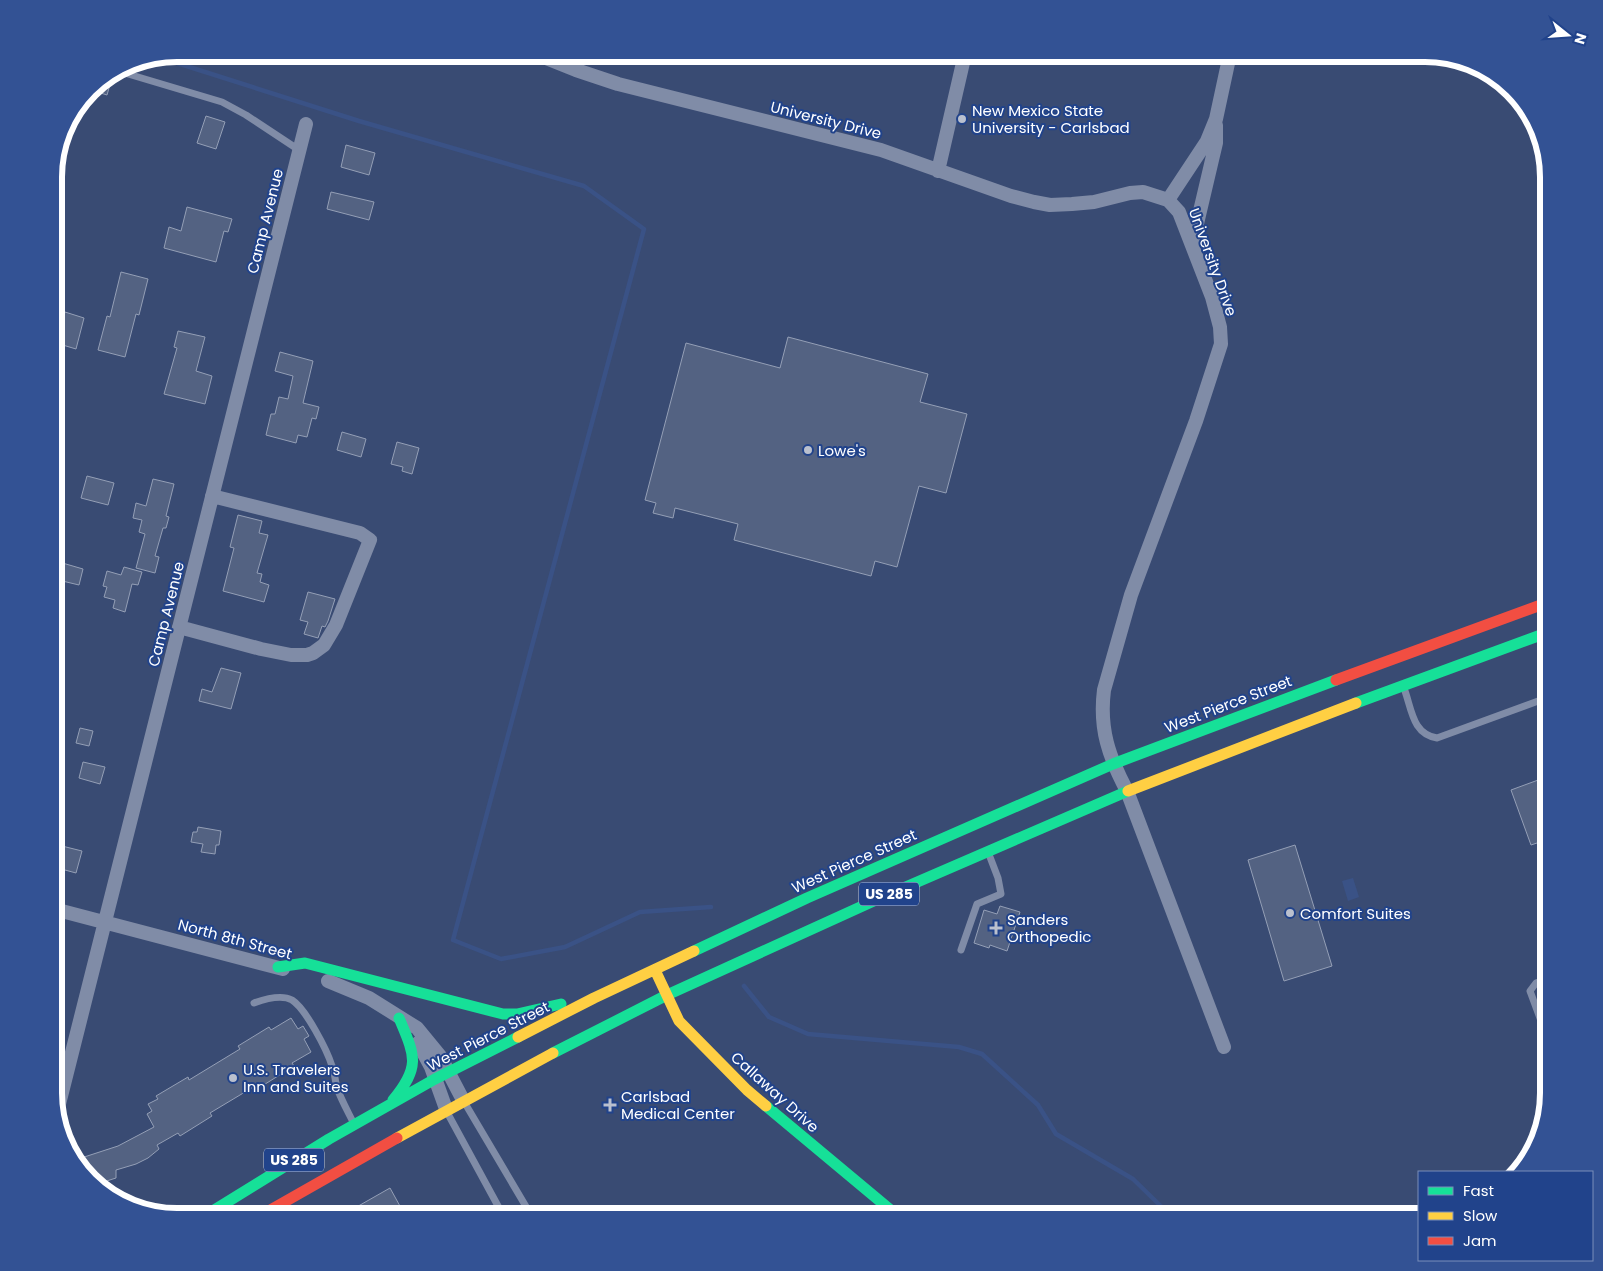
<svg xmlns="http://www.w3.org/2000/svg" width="1603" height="1271" viewBox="0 0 1603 1271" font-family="Poppins,sans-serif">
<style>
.water{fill:#3a5286}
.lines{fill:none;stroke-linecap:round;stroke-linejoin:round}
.stream{stroke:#3a5286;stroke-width:4.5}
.building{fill:#536282;stroke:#949fb6}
.lane{stroke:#808ca7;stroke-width:7}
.street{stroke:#808ca7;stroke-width:14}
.fast{stroke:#16e098;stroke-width:11}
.slow{stroke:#ffcf43;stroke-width:11}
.jam{stroke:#f24e42;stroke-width:11}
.poi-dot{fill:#bac0ce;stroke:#21438b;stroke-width:2}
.labels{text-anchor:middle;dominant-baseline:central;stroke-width:4;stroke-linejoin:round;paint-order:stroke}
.shield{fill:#21438b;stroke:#bcc7dc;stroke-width:1}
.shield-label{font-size:14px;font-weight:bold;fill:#fff}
.poi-label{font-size:15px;fill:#fff;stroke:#21438b;text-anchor:start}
.street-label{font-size:15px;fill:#fff;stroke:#21438b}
.rim{fill:none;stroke:#fff;stroke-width:6}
</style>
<rect width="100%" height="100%" fill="#394b73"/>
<path class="water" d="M1353 878 1359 897 1348 901 1342 881Z"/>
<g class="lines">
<path class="stream" d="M158 57 359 121 584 186 644 229 453 940 501 959 565 947 640 912 711 907
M744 986 769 1017 808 1034 959 1047 982 1054 1038 1105 1056 1134 1133 1179 1172 1217"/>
</g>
<path class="building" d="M113 74 107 95 91 90 96 85Z
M206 116 225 122 216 149 197 143Z
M346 145 375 153 369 175 341 167Z
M331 192 374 202 369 220 327 209Z
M187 207 232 219 228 232 224 231 216 262 164 248 169 227 181 231Z
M121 272 148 279 139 315 136 314 125 357 98 350 107 316 110 317Z
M65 312 84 318 76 349 56 343Z
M178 331 205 337 196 371 212 376 205 404 164 394 177 348 174 347Z
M788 337 928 374 920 402 967 414 946 493 919 486 897 567 875 561 871 576 734 540 738 524 675 508 673 518 653 513 656 503 645 500 686 343 780 368Z
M280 352 313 361 303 403 319 407 316 419 312 418 307 437 298 435 296 443 266 435 271 414H275L279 397 288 399 293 376 275 371Z
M342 432 366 439 361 457 337 450Z
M397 442 419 448 412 474 402 471 403 467 391 464Z
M87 476 114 483 108 505 81 498Z
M153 479 174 484 166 516 169 517 166 528H163L155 556 159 557 155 573 136 568 145 534 139 532 142 520 133 518 136 503 146 506Z
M238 515 262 521 259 533 268 535 257 573 262 574 260 582 269 585 264 602 223 591 234 548 230 547Z
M59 562 83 569 79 585 54 579Z
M124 567 142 572 138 585 132 584 125 612 113 608 115 600 104 597 107 587 103 586 107 571 121 575Z
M308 592 335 599 328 621 325 627 322 626 318 638 304 634 308 622 300 620Z
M221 668 241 673 231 709 199 701 202 689 212 692Z
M80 728 93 731 89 746 76 743Z
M83 762 105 767 100 784 79 778Z
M1549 776V839L1531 845 1511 790Z
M198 827 221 831 219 845H216L215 854 201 852 203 844 191 842 193 832H197Z
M54 844 82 851 76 873 54 867Z
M1295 845 1332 966 1284 981 1248 860Z
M1000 906 1020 912 1007 951 990 945 989 948 974 943 984 910 997 914Z
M291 1018 298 1029 303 1026 309 1036 304 1039 311 1052 292 1063 294 1066 262 1086 260 1083 210 1113 212 1116 180 1136 178 1133 157 1145 159 1149 148 1158 136 1164 116 1170V1178L94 1185 75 1160 118 1146 154 1127 147 1114 152 1111 148 1104 158 1099 156 1096 188 1077 189 1080 240 1049 238 1046 269 1027 271 1030Z
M390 1188 406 1217H339Z"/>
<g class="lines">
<path class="lane" d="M118 71 222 102 246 115 299 150
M1405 691C1412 711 1413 734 1437 738L1549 697
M961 950 977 904 1001 894 998 878 990 857
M254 1003C265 999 281 994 292 1000 306 1009 327 1050 332 1066 335 1073 335 1081 337 1088 341 1099 347 1110 352 1120
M1549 1030 1544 1029 1530 991 1536 983 1549 978
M466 1105 531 1215
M448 1114 504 1217"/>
<path class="street" d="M536 54 576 70 618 84 881 150 1011 196 1034 202 1050 205 1072 204 1094 202 1130 193 1143 192 1168 200 1179 212 1212 297 1220 327 1221 344 1196 421 1131 595 1104 690C1099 729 1109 757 1127 791L1224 1047
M576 70 580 54
M938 171 965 54
M1168 200 1207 141 1216 119 1230 54
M1192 245 1216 143V125
M179 627 261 649 291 655H307L313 653 324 645 336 625 370 540 360 533 212 496
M54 909 283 969
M328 981 369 998 417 1028 440 1056 463 1100
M418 1043 431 1067 446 1109
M57 1112 306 124"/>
<path class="fast" d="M1356 703 1549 632
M694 951 807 898 1113 764 1336 680
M278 967 305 963 503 1014H517L561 1004
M553 1053 667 995 878 899 1128 791
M393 1100C421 1066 415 1056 399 1018
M766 1106 899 1217
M203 1217 329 1139 435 1079 518 1037"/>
<path class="slow" d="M1128 791 1356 703
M655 970 679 1021 747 1090 766 1106
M518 1037 594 998 694 951
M397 1138 553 1053"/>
<path class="jam" d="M1336 680 1549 602
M258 1217 397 1138"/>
</g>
<g class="poi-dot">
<circle cx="962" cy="119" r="5"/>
<circle cx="808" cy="450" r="5"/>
<circle cx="1290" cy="913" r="5"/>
<path d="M993.5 920.5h5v5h5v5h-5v5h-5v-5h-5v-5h5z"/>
<circle cx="233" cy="1078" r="5"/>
<path d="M607.5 1097.5h5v5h5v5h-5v5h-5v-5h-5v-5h5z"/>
</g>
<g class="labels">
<g class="shield">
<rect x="859" y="882.5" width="60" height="23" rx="4"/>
<rect x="264" y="1148.5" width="60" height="23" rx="4"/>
</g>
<g class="shield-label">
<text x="889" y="894">US 285</text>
<text x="294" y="1160">US 285</text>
</g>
<g class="poi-label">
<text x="972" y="110">New Mexico State<tspan x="972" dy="17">University - Carlsbad</tspan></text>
<text x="818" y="450">Lowe's</text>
<text x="1300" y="913">Comfort Suites</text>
<text x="1007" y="919">Sanders<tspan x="1007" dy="17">Orthopedic</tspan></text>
<text x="243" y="1069">U.S. Travelers<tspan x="243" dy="17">Inn and Suites</tspan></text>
<text x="621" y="1096">Carlsbad<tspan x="621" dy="17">Medical Center</tspan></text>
</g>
<g class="street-label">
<text transform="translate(826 120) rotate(14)">University Drive</text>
<text transform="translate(265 221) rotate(-76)">Camp Avenue</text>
<text transform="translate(1213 262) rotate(70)">University Drive</text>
<text transform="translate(166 614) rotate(-76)">Camp Avenue</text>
<text transform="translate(1228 704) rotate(-21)">West Pierce Street</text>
<text transform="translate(854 861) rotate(-24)">West Pierce Street</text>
<text transform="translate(235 939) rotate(15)">North 8th Street</text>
<text transform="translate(488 1036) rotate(-27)">West Pierce Street</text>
<text transform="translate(775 1092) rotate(42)">Callaway Drive</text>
</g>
</g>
<path d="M0 0H1603V1271H0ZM177 62H1425A115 115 0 0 1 1540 177V1093A115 115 0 0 1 1425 1208H177A115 115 0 0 1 62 1093V177A115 115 0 0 1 177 62Z" fill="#335294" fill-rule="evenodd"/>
<path class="rim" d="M177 62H1425A115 115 0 0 1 1540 177V1093A115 115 0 0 1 1425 1208H177A115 115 0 0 1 62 1093V177A115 115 0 0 1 177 62Z"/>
<rect x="1418" y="1171" width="175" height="90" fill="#21438b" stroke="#7a8eb9"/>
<rect x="1428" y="1187" width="25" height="8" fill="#16e098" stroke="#7a8eb9"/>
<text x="1463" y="1196" font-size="15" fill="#ffffff">Fast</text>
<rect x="1428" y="1212" width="25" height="8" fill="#ffcf43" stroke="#7a8eb9"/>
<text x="1463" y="1221" font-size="15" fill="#ffffff">Slow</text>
<rect x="1428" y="1237" width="25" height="8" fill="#f24e42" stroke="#7a8eb9"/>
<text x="1463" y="1246" font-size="15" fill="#ffffff">Jam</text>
<g transform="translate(1568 35) rotate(107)" stroke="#21438b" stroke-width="4" paint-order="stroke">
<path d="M0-4L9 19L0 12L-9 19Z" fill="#ffffff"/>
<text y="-8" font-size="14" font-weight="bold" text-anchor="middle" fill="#ffffff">N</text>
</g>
</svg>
